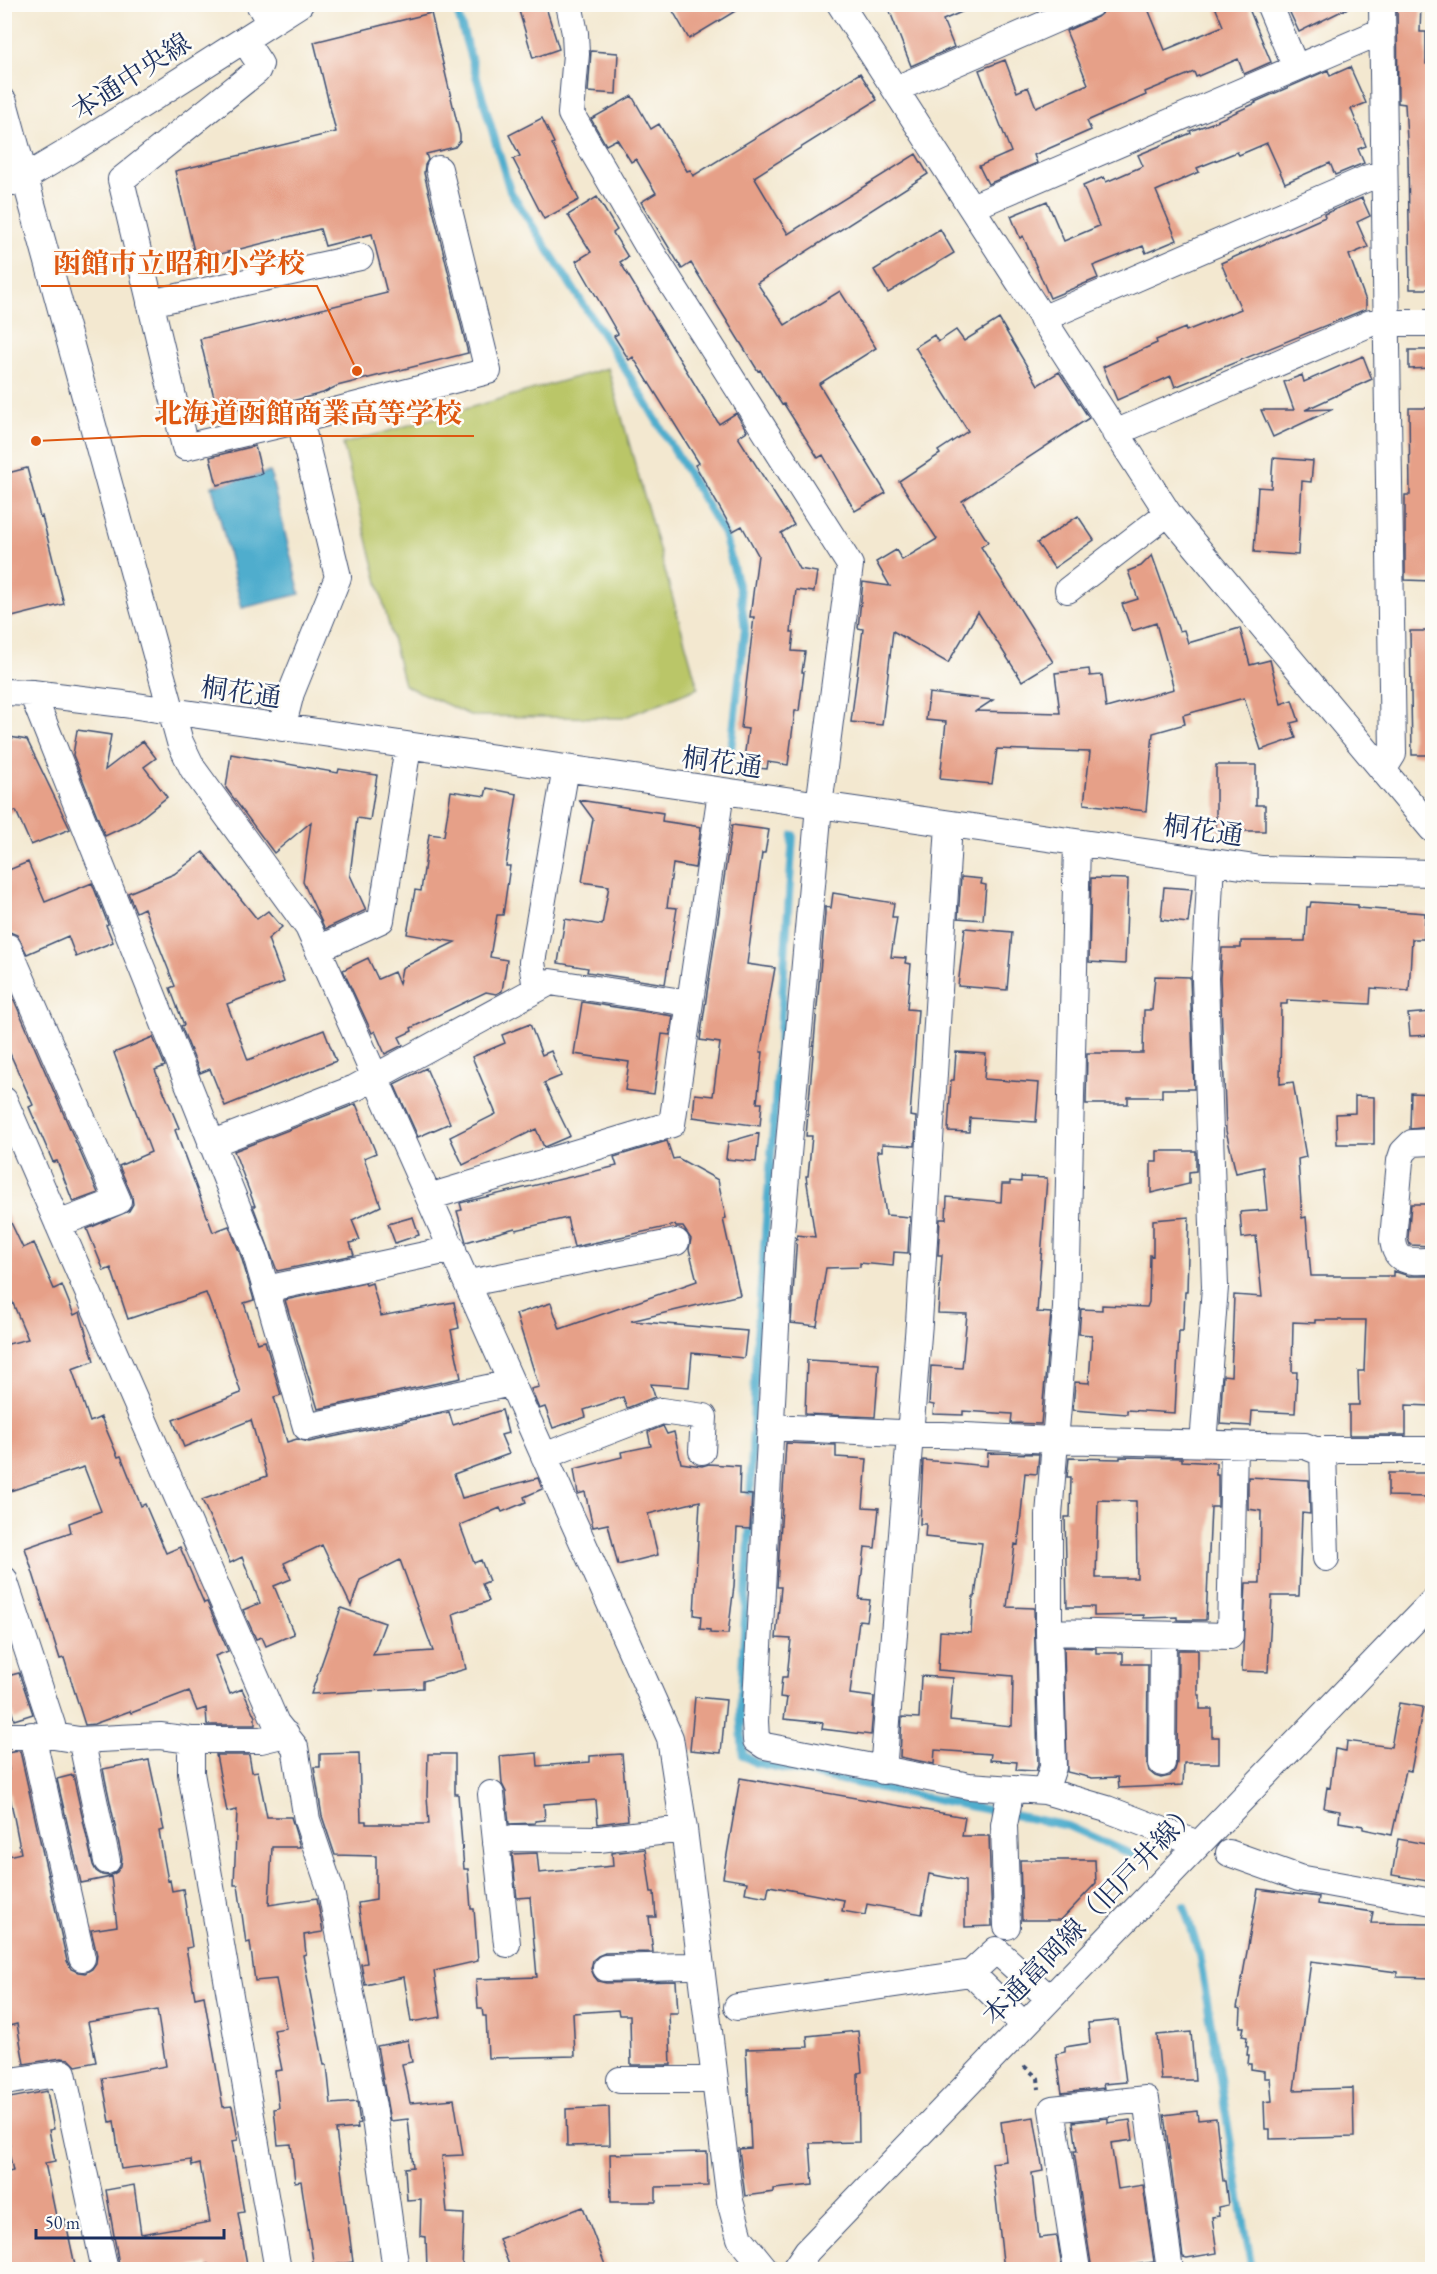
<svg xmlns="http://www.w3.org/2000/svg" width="1437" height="2274" viewBox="0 0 1437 2274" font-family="'EB Garamond','Noto Serif JP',serif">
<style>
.green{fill:#bac668;stroke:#6a7a63;stroke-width:1.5}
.water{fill:#4fadcd;stroke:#356e96;stroke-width:1.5}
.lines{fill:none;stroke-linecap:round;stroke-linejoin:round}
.stream{stroke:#4fadcd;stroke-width:8}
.building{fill:#e6a088;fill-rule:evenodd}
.minor-casing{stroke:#3b4b6f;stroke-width:28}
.path{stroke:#3b4b6f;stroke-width:4;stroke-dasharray:4.5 4.5;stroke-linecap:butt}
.minor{stroke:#fff;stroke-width:26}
.labels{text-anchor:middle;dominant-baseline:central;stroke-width:5;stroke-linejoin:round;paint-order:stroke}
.street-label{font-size:27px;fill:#1b2f5e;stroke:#fdfcf7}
.leader{fill:none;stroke:#de5710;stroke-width:2}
.callout-dot{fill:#de5710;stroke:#fdfcf7;stroke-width:2}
.callout-label{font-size:28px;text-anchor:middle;font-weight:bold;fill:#de5710;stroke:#fdfcf7;stroke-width:5;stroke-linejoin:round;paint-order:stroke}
</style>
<rect width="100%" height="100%" fill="#fdfcf7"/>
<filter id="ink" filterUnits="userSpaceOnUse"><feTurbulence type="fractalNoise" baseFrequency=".0167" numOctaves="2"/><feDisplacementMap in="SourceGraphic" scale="12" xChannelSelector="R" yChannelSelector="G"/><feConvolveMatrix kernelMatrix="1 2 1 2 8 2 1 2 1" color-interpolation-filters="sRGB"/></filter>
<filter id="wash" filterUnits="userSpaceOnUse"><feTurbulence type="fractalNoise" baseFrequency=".008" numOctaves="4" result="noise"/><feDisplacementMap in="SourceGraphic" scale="24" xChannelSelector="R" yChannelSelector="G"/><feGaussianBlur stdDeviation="1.35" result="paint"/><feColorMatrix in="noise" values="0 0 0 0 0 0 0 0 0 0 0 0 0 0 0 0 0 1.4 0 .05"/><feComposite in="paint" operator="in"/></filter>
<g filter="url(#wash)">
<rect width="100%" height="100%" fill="#f3e8d0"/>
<path class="green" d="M608 368 698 688 623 718 472 716 404 685 343 444Z"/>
<path class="water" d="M270 472 300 594 242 608 212 486Z"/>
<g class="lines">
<path class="stream" d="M455 4 510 191 636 386 724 534 740 592 745 628 730 758
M750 1504 756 1351 776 1092 793 835
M750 1519 740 1712 743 1755 756 1763 1068 1826 1135 1856
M1184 1906 1199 1953 1252 2270"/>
</g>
<g id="blocks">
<path class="building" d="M517 4H545L559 49 533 58Z
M669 4H747L689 39Z
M887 4H978V5L943 20 954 47 911 66Z
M1106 4H1146L1165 50 1223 26 1214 4H1247L1271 62 1244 74 1238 59 1196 77 1194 72 1145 92 1146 95 1087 121 1091 130 1034 155 1037 163 988 184 979 166 1011 152 979 70 1005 60 1017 92 1028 87 1036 107 1088 84 1066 31 1097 17 1103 12Z
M1286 4H1356L1299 32Z
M1397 4H1421L1420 32H1426V64H1432V157H1430L1428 222H1432V289H1410L1408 157 1405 104 1398 103Z
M431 13 460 135V141L455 147 426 154 428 160 425 165 424 173 468 353 337 386 323 393 284 403 274 400 218 414 200 339 387 293 372 234 325 246 320 229 196 260 175 171 336 132 314 42Z
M591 51 618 53 616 94 588 92Z
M1350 67 1366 103 1351 109 1366 146 1358 149 1364 163 1335 175 1330 163 1285 183 1267 143 1239 155 1237 152 1197 168 1199 172 1156 191 1177 240 1146 253 1143 246 1093 266 1098 278 1050 298 1023 236 1020 238 1011 216 1047 201 1064 241 1099 226 1083 186 1104 177 1106 182 1143 166 1138 155 1191 133 1190 131 1212 123 1256 103 1255 102 1328 70 1330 76Z
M860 73 877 100 754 177 788 234 916 154 928 174 757 283 785 325 840 291 876 348 819 384 886 493 855 511 823 455 818 458 784 404 782 405 760 370 758 371 691 263 682 269 657 228 641 202 656 193 636 159 631 162 617 139 606 145 591 119 632 96 651 129 659 124 687 171 690 170 693 176Z
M542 118 554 143 552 144 579 200 544 219 513 159 520 156 509 135Z
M597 197 617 230 613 233 628 257 620 262 719 424 736 413 747 431 738 437 794 525 781 533 799 569 817 572 814 592 796 590 791 632H794L792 651 805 652 802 672H804L799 711H795L788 765 768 762 767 769 748 767 749 759H744L748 729 741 728 754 617H750L758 555 742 526 733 531 695 465 699 463 633 357 629 360 614 336 618 334 576 261 591 252 568 215Z
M1362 198 1370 216 1357 222 1368 247 1349 255 1366 301V309L1175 387 1171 376 1117 400 1103 367 1157 343 1156 340 1185 328 1186 331 1241 309 1221 263 1325 217 1324 214Z
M940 229 954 253 888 293 874 270Z
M999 319 1038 385 1059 372 1089 418 962 501 988 542 981 547 1053 662 1022 681 978 612 948 663 893 631 882 725 851 722 863 629 858 628 863 582 890 586 876 562 896 550 902 560 937 539 899 481 940 454 938 451 968 431 915 347 934 335 938 342 956 330 964 341Z
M1409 350H1432V368L1409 369Z
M1363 356 1372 379 1305 410 1333 409 1273 437 1261 410H1294L1284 382 1302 375 1304 382Z
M1409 408H1432V581L1405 580V495H1410Z
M255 446 262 474 217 485 210 457Z
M1273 458 1313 461 1311 482 1302 481 1298 555 1254 552 1258 487 1271 488Z
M27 468 40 517 42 516 64 604 4 619V474Z
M1078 516 1094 540 1054 568 1037 543Z
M1152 555 1179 631 1184 630 1188 643 1240 628 1250 665 1270 660 1281 704 1292 700 1299 721 1291 723 1296 738 1261 750 1244 698 1183 715 1185 724 1153 733 1146 811 1084 804 1090 752 997 749 992 784 940 779 946 722 926 720 929 693 993 700 976 711 1060 713 1055 673 1089 669 1090 676 1102 675 1106 708 1174 689 1156 623 1132 631 1122 604 1138 599 1128 571 1141 566Z
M1410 631H1432V755H1412Z
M77 730 111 735 105 770 143 741 156 758 144 767 167 797 137 821 105 836 73 755Z
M4 736 27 740 70 829 31 845 16 811 4 815Z
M231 754 338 773 339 769 377 775 370 820 357 818 350 875 366 910 325 929 303 882 311 822 274 853 226 788Z
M1216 765H1256V805H1265V831H1216Z
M487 788 517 794 506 866H510L503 915H497L490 957 507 960 502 991 496 994 486 992 411 1028 412 1031 399 1037 403 1045 385 1054 375 1031 372 1033 343 970 368 958 378 979 394 972 399 984 402 968 455 942 407 934 415 890 421 891 429 834 444 836 451 791 485 796Z
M579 800 663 813 662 821 701 827 695 868 673 864 667 907 677 908 665 984 587 972 588 968 558 963 565 919 602 925 609 886 582 882 593 819Z
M732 825 769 830 765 853H762L747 964 775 968 760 1052H763L757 1103H762L760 1126 693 1117 695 1094 713 1096 720 1043 700 1040Z
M203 852 257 919 268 911 282 927 268 939 284 982 227 1004 248 1060 324 1030 336 1061 225 1106 210 1069 200 1073 181 1026 184 1025 170 988 175 986 144 908 136 912 128 893 174 874Z
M28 862 45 902 92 883 108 924 106 925 113 942 76 957 68 936 27 954 17 935 10 932 4 933V872Z
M961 877 982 879 981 884 986 885 983 920 958 918Z
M1091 878 1128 879 1125 964 1089 962Z
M1164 887 1192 889 1188 923 1161 920Z
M833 893 894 903 892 917H897L891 957 906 958 905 963 911 964 907 1009 918 1010 910 1116 916 1117 915 1146 882 1144V1151H877L886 1215 910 1217 908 1253 894 1252 893 1266 860 1263V1267L826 1268 817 1326 791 1323 797 1235 815 1237 806 1176H808L812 1136H806L825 913V907L831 908Z
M1311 902 1358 905V908L1425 913 1424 939H1412L1409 991 1371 988 1370 1004 1287 1000V1004H1281L1280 1084 1293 1082 1306 1157 1298 1159 1302 1218 1306 1217 1311 1276H1393V1271L1409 1276H1432V1406L1406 1405V1435H1349V1405H1359L1358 1371H1364L1366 1320H1315V1323L1293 1322 1292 1372H1297L1295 1413 1252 1411 1251 1426 1220 1424 1223 1375 1231 1376 1234 1295 1262 1297 1256 1236 1242 1238 1240 1212 1267 1210 1263 1167 1236 1173 1226 1131 1220 978 1222 948H1241V941H1305L1307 907H1310Z
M965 928 1012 932 1007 990 958 986Z
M1155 976 1190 977 1194 1089H1162V1097H1128V1104H1086L1087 1053H1143L1144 1010H1152Z
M4 977 98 1193 76 1201 73 1202 57 1161 53 1162 29 1107 33 1105 4 1040Z
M582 1002 673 1016 670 1035 662 1034 654 1094 625 1090 629 1062 574 1054Z
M1432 1012V1035L1410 1036 1408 1014Z
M530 1024 542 1055 551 1051 561 1076 544 1083 570 1136 544 1147 536 1129 463 1165 450 1137 496 1114 472 1057 505 1043 502 1035Z
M153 1037 165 1066 155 1070 179 1128 175 1130 213 1232 229 1226 241 1256 254 1300 244 1303 257 1343 265 1341 281 1395 274 1397 287 1442 297 1439 309 1442 449 1412 453 1425 502 1410 508 1433 501 1435 509 1454 454 1474 462 1498 538 1478 542 1489 524 1497 526 1502 502 1512 500 1508 460 1525 474 1563 481 1560 489 1581 482 1584 489 1601 453 1614 466 1669 423 1681V1688L311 1694 341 1608 385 1623 373 1655 433 1651 400 1560 360 1580 351 1606 322 1545 284 1563 291 1579 274 1586 294 1634 266 1646 262 1637 256 1639 243 1610 260 1603 242 1557 230 1563 202 1500 267 1476 251 1420 184 1447 173 1420 241 1393 215 1313 214 1314 206 1293 128 1319 111 1268 104 1271 87 1229 129 1211 133 1204 132 1196 119 1166 151 1152 114 1053Z
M956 1052 986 1054 984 1079 1039 1083 1036 1122 970 1118 969 1132 948 1131 951 1080H954Z
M426 1068 450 1123 418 1137 394 1084Z
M1411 1093 1432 1094V1127L1410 1129Z
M1355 1096 1374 1097V1144H1337L1336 1114 1355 1113Z
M356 1104 376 1153 364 1158 381 1206 352 1220 360 1240 350 1243 354 1255 277 1271 253 1206H255L234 1151Z
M759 1133 756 1162 726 1159 728 1142Z
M667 1141 673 1159 678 1158 718 1180 726 1218 723 1219 740 1295 631 1321 747 1331 744 1358 692 1353 689 1387 651 1384 655 1397 627 1408 623 1397 584 1410 586 1417 553 1428 545 1407 539 1409 531 1389 539 1387 516 1314 551 1303 560 1329 697 1281 689 1249 691 1239 683 1227H676L675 1225 574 1247 567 1218 516 1230 515 1228 466 1242 457 1211 462 1210 460 1203 617 1166 614 1157Z
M1157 1151H1196V1171L1189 1172V1184L1151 1193V1162H1157Z
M1021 1177 1047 1178 1037 1312 1051 1313 1041 1424 1011 1423 1012 1414 963 1411V1415L933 1414 934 1405 929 1404 931 1366 962 1368 967 1314 938 1313 942 1255H938L940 1219H946L947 1197 1001 1202 1002 1184H1010V1181L1021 1182Z
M1411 1204H1432V1246L1410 1245 1408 1238Z
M4 1208 23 1248 34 1243 54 1289 62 1285 74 1315 80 1312 94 1361 72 1369 90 1422 101 1417 118 1457 121 1456 141 1506 145 1504 166 1553 180 1547 204 1603 207 1602 228 1651 215 1656 230 1694 242 1689 255 1717V1725H207L206 1708 197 1711 189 1691 131 1713 130 1711 94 1724 85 1725 64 1658 60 1659 25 1548 71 1532 69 1523 101 1511 84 1467 4 1493V1345L28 1339 4 1282Z
M413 1217 419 1235 395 1243 388 1224Z
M1189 1217 1187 1292H1185L1183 1331H1179L1175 1413 1127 1410V1414L1073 1410 1075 1382 1089 1383 1092 1335 1079 1334 1081 1309 1102 1310V1305L1147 1307 1149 1302 1150 1255 1153 1256V1220Z
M365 1283 366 1285 372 1283 381 1316 454 1302 459 1328 451 1330 461 1378 318 1409 285 1300Z
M807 1360 879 1364 875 1417 805 1414Z
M663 1426 667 1434 674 1432 681 1463 702 1466 709 1464 740 1466 739 1494 752 1495 750 1529 737 1528 734 1586 728 1634 710 1633V1630L700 1629 701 1616 694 1615 700 1501 648 1514 658 1555 618 1565 608 1524 593 1527 585 1492 578 1494 574 1469 622 1457 621 1452 651 1446 648 1432Z
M786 1443 836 1445V1457L867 1459 863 1507 879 1508 875 1548 865 1547 859 1599 870 1600 867 1621 859 1620 850 1694 874 1697 871 1735 822 1729 823 1723 784 1719 787 1698 780 1697 782 1677H787L791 1639 776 1638 781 1587H777Z
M988 1453 1039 1454 1037 1474 1025 1473 1018 1545 1015 1544 1007 1607 1034 1608 1038 1765 1036 1771 1016 1770 1017 1762 990 1760 991 1754 935 1750 934 1764 900 1757 902 1717 919 1718 921 1676 953 1678 950 1720 1012 1726 1013 1676 938 1670 940 1631 971 1633 973 1597H975L982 1543 925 1537 926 1524H920L923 1460 987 1466Z
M1120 1457 1182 1458V1461L1216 1463V1475H1218V1507H1211L1206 1620H1177V1617L1144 1618V1615L1094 1616V1607H1067L1065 1517H1070L1071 1477H1067L1069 1458 1120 1459ZM1098 1500 1136 1501 1137 1578H1096Z
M1388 1473H1426V1497L1388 1496Z
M1248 1477 1309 1480 1310 1514 1302 1513 1299 1596H1272L1268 1672 1242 1671 1246 1583H1260L1261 1511 1248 1509Z
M1064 1647 1096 1648V1653H1123V1664H1148L1147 1763 1149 1771 1155 1776 1161 1778 1170 1776 1175 1770 1177 1763 1178 1650H1198V1695H1200V1709H1212V1737H1219V1763H1184L1183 1785 1119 1788 1118 1777 1092 1778 1067 1772Z
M19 1673 33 1714 14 1720 12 1712 4 1714V1677Z
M695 1697 726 1700 721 1753 690 1750Z
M1399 1703 1423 1707 1411 1771 1406 1770 1392 1835 1363 1829V1826L1339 1822 1340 1811 1324 1808 1327 1787 1330 1788 1335 1749 1346 1751 1347 1741 1391 1747Z
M20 1751 67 1961 71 1969 78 1972 85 1973 92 1969 96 1963 97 1955 91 1930 117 1926 111 1877 81 1883 57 1779 73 1775 93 1865 96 1871 102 1875 110 1876 117 1872 121 1866 122 1858 103 1769 149 1760 164 1830 159 1831 168 1881 170 1880 172 1891 183 1889 192 1947 186 1948 195 1998 204 1996 223 2107 232 2106 238 2140 232 2141 244 2212 238 2213 248 2270H209L208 2264 175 2270H120L106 2190 134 2185 141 2234 210 2222 200 2164 192 2166 191 2160 121 2169 114 2121 110 2122 102 2078 166 2066 157 2010 88 2022 96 2062 76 2066 69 2059 61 2058 24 2064 17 2024 9 2026 4 2001V1857L21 1853 5 1771 9 1770 6 1753Z
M359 1753 361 1821H366V1824H429L427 1796 428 1754H455V1794H458L464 1869H468L471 1909H474L478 1961 434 1971 441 2017 411 2022 404 1977 365 1985 361 1964 367 1963 358 1903 376 1900V1856L335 1855 322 1816 314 1767H320V1754Z
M537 1753 538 1766 590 1762V1756L622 1754 628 1820 598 1824 596 1800 544 1804 545 1820 535 1821V1823L509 1824 506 1792 502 1784 500 1756Z
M216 1755H249L252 1772 258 1771 267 1817H291L300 1847H272L269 1905 317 1898 323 1932 304 1935 306 1954 303 1955 324 2065H327L331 2104 357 2102 360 2123 357 2124 358 2128 336 2130 353 2262 314 2268 301 2181 295 2182 291 2144 278 2145 274 2109 279 2108 275 2071 282 2070 274 2030 286 2028 276 1979 255 1981 250 1942 246 1943 238 1885H234L237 1810 227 1812Z
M740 1778 965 1817 962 1836H989L992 1926 965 1927V1881L929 1874 922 1914 867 1904 865 1915 842 1911 844 1900 769 1886 767 1897 745 1893 747 1882 723 1878Z
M1398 1839 1432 1845 1427 1881 1392 1875Z
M645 1849 651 1892H654L656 1917H649L653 1952 605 1953 598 1956 593 1960 591 1969 594 1976 598 1981 606 1983 676 1981 678 2013H669L671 2065H631L630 2015H619L618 2010 573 2013 575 2056 488 2058 486 2016H483L482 2008H478L476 1979 537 1977 530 1897 517 1898 512 1854 537 1853 539 1873 613 1866 612 1853Z
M1020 1860H1095L1096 1883 1061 1920H1022Z
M1258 1889 1319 1897 1318 1904 1373 1912 1371 1923 1432 1924V1978L1397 1977V1972L1311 1961 1294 2090 1353 2088 1354 2137 1270 2139V2129H1265L1264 2102 1272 2101 1270 2078H1264V2071L1251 2069V2064H1248L1249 2055H1247L1248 2047 1246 2046 1247 2037 1242 2036 1244 2027H1240L1241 2009 1237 2008Z
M1118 2020 1126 2082 1103 2084 1104 2088 1062 2093 1056 2054 1065 2052V2047L1090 2043 1088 2023Z
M858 2031 862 2072 858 2073 859 2142 810 2143 813 2185 774 2189V2192L745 2196 739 2149 751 2148 746 2049 808 2047 807 2036Z
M1191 2032 1195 2080H1161L1157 2035Z
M408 2040 412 2062 402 2064 410 2103 454 2099 463 2155 442 2156 447 2213 464 2214 462 2270H427L426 2237 420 2236 421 2199 407 2200 405 2168 413 2167 408 2119 390 2121 377 2046Z
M47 2091 54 2129 49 2130 55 2161 45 2163 57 2221 65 2219 76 2270H4V2173L13 2171 8 2148 10 2147 4 2116V2099Z
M609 2107 610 2145 567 2146 566 2109Z
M1197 2111 1198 2120 1216 2118 1223 2181H1225L1228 2205 1218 2207 1219 2216 1212 2217 1217 2253 1187 2258 1183 2257 1164 2115Z
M1034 2117 1043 2171 1032 2173 1039 2238 1057 2236 1062 2268 1004 2270 992 2163 1006 2161 1001 2122Z
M1108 2118V2123L1130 2120 1133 2140 1111 2143 1118 2189 1143 2185 1154 2262 1120 2267V2270H1092L1074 2151H1077L1073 2122Z
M707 2152 708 2186 656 2187V2202H611L610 2154Z
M583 2207 607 2270H511L499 2239Z"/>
</g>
</g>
<g filter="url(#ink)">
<use href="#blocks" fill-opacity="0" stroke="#3b4b6f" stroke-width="1.5"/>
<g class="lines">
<g class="minor-casing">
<path id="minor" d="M259 4 270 23
M569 4 575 33 576 54 571 114 647 245 850 565 819 806 781 1233 755 1721 756 1740 765 1746 969 1786 1045 1791 1107 1809 1198 1844
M840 4 1168 513 1432 829
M1269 4 1296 68
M1382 4 1393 754 1383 770
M252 52 260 64 257 71 121 180 185 447 300 420 338 577 291 693 282 728
M896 89 1091 4
M4 102 180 742 193 769 308 927 670 1738 684 1829 730 2201 740 2238 766 2270
M4 184 24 178 71 150 300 4
M972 207 1382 31
M150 303 360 257
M1042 319 1368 178 1384 173
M300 420 488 371 439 169
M1115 433 1371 323H1432
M1068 590 1168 513
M4 692 32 693 123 704 1262 869 1432 873
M32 693 255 1251 306 1427 511 1383
M4 949 8 947 118 1201 58 1224
M318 949 381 920 408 746
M536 989 532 962 566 768
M4 1100 276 1723 295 1747 307 1820 331 1891 374 2112 396 2270
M1432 1142 1412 1143 1403 1152 1400 1161 1393 1239C1395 1265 1412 1261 1432 1261
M211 1144 355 1088 550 982 689 1003
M429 1197 672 1124 721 792
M469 1283 676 1242
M266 1289 453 1249
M770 1427 1054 1440 1305 1446 1315 1450H1432
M1203 1444 1215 1287 1205 978 1211 862
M1323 1450 1326 1558
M544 1456 661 1411 704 1417 702 1451
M4 1579 52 1725 54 1736
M1049 1632 1230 1636 1234 1445
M32 1735 82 1958
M4 1736H54L79 1740 160 1736 191 1740H261L286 1734
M79 1740 83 1748 107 1861
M191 1740V1773L278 2270
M1162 1763 1163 1635
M883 1771 919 1323 949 824
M1045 1791 1053 1767 1049 1632V1515L1066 1308 1077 843
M491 1794 507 1944
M496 1843 513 1838 599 1839 684 1829
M1229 1853 1299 1878 1432 1902
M1007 1926 1004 1825 1011 1789
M606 1968 688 1966
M971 1973 1024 2025
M737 2007 971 1973 996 1950 1049 1998
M4 2079 5 2082 63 2073 105 2270
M620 2080H701
M794 2270 807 2251 1432 1602
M1077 2270 1052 2109 1146 2099 1170 2270"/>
</g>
<path class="path" d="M1024 2066 1038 2078 1039 2089"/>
<use href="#minor" class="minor"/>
</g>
</g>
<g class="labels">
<g class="street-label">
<text transform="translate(131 76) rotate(-33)">本通中央線</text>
<text transform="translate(241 692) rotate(8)">桐花通</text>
<text transform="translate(722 762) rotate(8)">桐花通</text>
<text transform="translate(1203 830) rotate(8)">桐花通</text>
<text transform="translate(1090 1913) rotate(-46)">本通富岡線（旧戸井線）</text>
</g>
</g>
<path class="leader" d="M357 371L317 286H41M36 441L142 436H474"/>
<g class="callout-dot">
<circle cx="357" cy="371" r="6"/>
<circle cx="36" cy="441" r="6"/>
</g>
<g class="callout-label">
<text x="179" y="273">函館市立昭和小学校</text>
<text x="308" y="423">北海道函館商業高等学校</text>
</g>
<rect width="1437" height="2274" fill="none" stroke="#fdfcf7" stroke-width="24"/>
<path d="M36 2229v9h188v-9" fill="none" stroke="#1b2f5e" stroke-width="3"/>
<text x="45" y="2229" font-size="18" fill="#1b2f5e" stroke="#fdfcf7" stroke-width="4.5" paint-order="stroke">50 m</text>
</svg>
